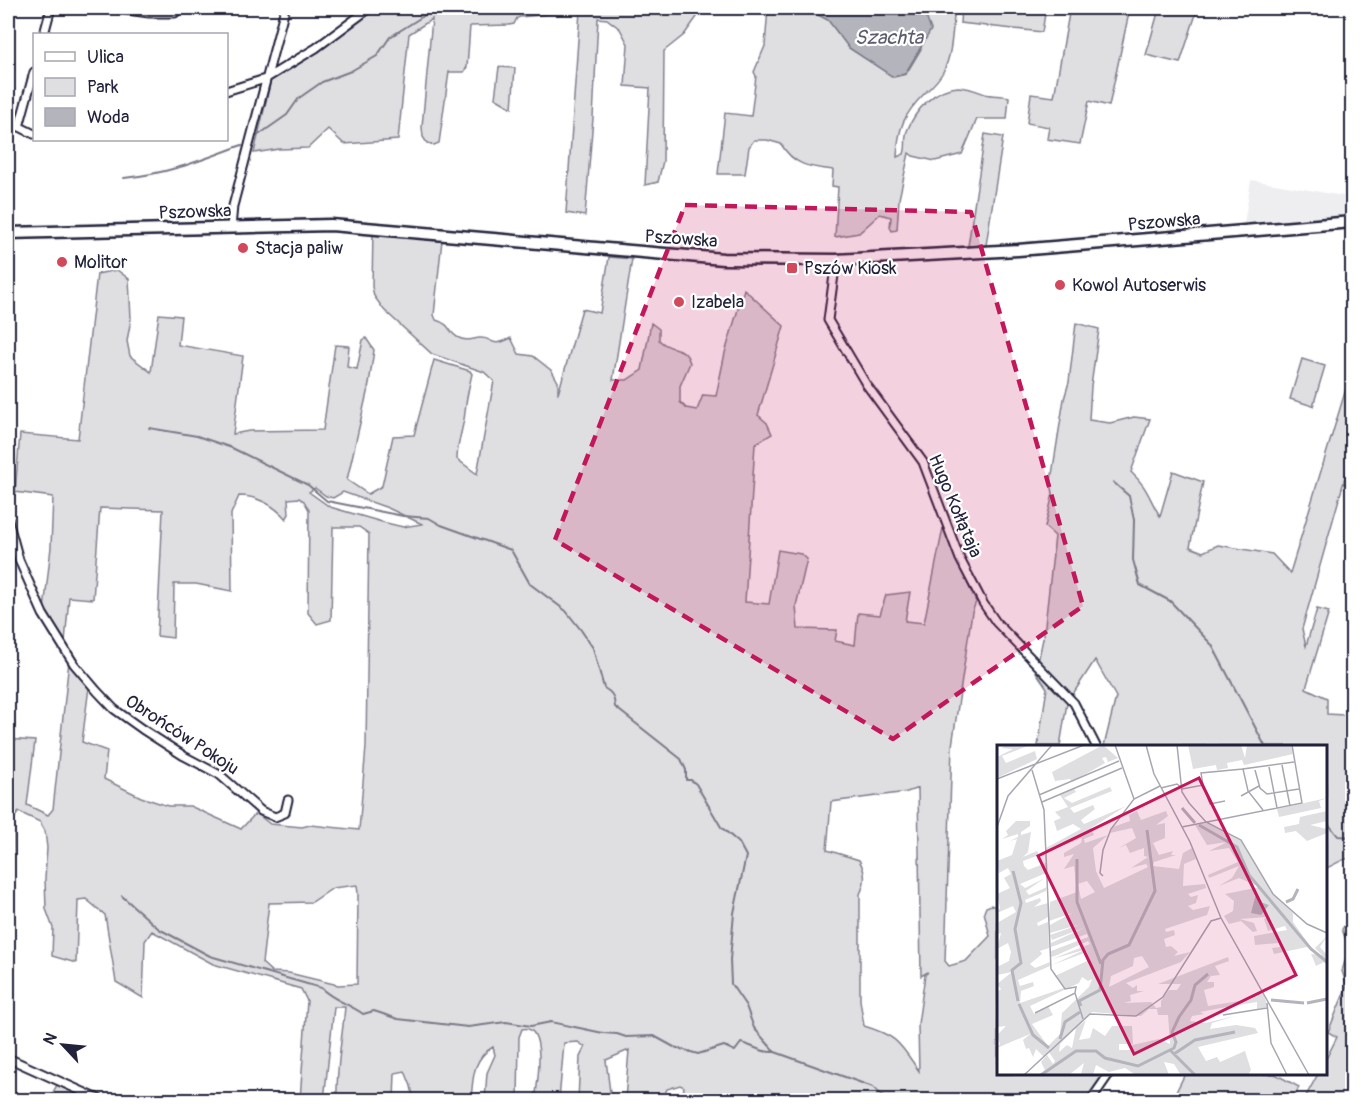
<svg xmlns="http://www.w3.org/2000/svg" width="1360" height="1108" viewBox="0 0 1360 1108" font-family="Pangolin,sans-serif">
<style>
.built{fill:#eeeef1}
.green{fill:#dfdfe2;stroke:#80808e;stroke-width:1.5;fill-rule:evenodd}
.water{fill:#b4b4bc;stroke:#7a7a88;stroke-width:1.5}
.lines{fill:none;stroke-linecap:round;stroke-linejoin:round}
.stream{stroke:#7a7a88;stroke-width:2}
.minor-casing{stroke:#22223b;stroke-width:11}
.secondary-casing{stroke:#22223b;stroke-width:15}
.minor{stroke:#fff;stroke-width:7}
.secondary{stroke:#fff;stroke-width:10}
.marked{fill:#c2185b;fill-opacity:0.2;stroke:#c2185b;stroke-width:4.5;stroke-dasharray:12 8;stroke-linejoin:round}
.poi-dot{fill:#d1495b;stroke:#fff;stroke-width:2}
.labels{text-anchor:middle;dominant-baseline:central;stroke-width:4.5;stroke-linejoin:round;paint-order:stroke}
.street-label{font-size:18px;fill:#22223b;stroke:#fff}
.poi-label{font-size:18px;fill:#22223b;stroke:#fff;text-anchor:start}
.water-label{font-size:20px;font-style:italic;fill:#5c5c6f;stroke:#fff}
.inset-river{fill:none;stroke:#b4b4bc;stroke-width:3}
.inset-road{fill:none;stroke:#a7a7b1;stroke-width:1.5}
.view{fill:#c2185b;fill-opacity:0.15;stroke:#c2185b;stroke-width:3}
.inset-edge{fill:none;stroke:#22223b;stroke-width:3}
</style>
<rect width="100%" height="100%" fill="#fff"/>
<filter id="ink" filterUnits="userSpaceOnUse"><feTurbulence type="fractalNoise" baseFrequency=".0167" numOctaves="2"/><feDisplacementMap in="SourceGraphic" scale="12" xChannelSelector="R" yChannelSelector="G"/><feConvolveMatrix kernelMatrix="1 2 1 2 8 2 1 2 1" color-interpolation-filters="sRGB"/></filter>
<g filter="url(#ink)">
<path class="built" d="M1251 180 1349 197 1352 217 1244 224Z"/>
<path class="green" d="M377 8H732V10H702L684 35 664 51 663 161 658 182 645 185 650 88 625 86 628 44 620 29 607 19 598 18 593 118 585 216 566 213 580 11 520 17 517 18 514 24 509 25 470 26 467 67 464 72H449L439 143 434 145 427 143 423 137 422 127 432 19 409 34 398 140 344 144 328 129 308 148 279 149 254 153 271 80 313 55Z
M768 8H805L828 20 849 48 894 77 906 74 921 49 925 14 919 8H955C952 28 953 54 943 72 938 81 931 87 924 94 904 114 898 128 897 157L904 154C907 146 904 139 907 131 915 111 934 88 958 87 967 87 977 91 985 94 992 96 1001 95 1009 97L1007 119H977L962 154 935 161 913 156 909 153 899 199 897 230 892 231 890 227 891 217 880 214 859 233 835 237 838 187 832 186 833 170C810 167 794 166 781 144L767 140H754L749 147 745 174H718L725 113 751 116 756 76 754 72 765 46Z
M961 8H1046L1042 32 960 23Z
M1070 8H1130L1109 106 1089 101 1080 144 1047 139 1049 127 1027 123 1031 94 1054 97Z
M1152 8H1198L1180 63 1146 55 1159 9Z
M499 67 515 68 512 108 495 98Z
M985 134 1003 137 986 245 968 246Z
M373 232 442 240 434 315 436 320C452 325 447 331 457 337 466 342 471 339 480 338 494 337 489 349 511 338L519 354 533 356 552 371 558 382V394L582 309 600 313 609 257 632 259 613 380H627L642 370 651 323 659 329V340C671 353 684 343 690 363L680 386V402L686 408 697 410 703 395 716 396 725 353 744 289 784 326 758 415 767 423 772 434 755 444 745 602 769 604 778 550 801 554 807 559 796 606 798 629 837 630 835 641 855 645 858 613 880 615 886 595 910 592 905 621 924 623 944 523 956 558 976 602 972 612 952 746 945 961 949 966 966 961 990 936 984 912 986 907 991 905 998 908V1074H1104L1086 1100H682L684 1087 680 1085 667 1089 662 1100H625L629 1050 606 1060 611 1100H578L580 1057 585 1047 578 1042 564 1043 559 1100H535C537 1087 548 1023 522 1029L519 1037 518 1100H485L487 1073 495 1055 493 1047C472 1059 473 1079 471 1100H414L411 1086 405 1071 395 1073 394 1100H337C336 1070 342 1039 345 1007H334L324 1100H300L307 1001 301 989 213 964 152 931 145 941 143 998 116 982 105 915 86 899 78 900 76 963 52 956 53 928 46 909 45 879 47 848 45 831 40 822 19 812 13 819 12 915 8 974V739L35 741 27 805 48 815 53 809 69 661 89 687 82 742 107 751 104 779 141 797 168 806H190L241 829 256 813 270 824 302 827 310 825 359 830 366 747 369 534 359 527H333L331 620 317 624 308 613 309 510 304 501 299 498 288 499 289 514 286 519C274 505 257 496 239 496L231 514 232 591 196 584H174L173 638 157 636 163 510 100 508 93 599 69 597 65 642 44 610 51 547 53 497 15 492 20 434 78 439 97 274 117 270 129 279 131 319 127 341 130 356 151 372 159 314 181 316 178 345 243 356 233 434 249 431 323 430 335 345 349 346 347 367 357 369 363 340 366 338 374 350 369 384 347 480 368 494 382 486 393 436 414 435 434 360 470 371 472 374C469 387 466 399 465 412 464 426 457 442 457 459L477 474 494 381 484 372 432 354 384 310 374 296 372 287ZM315 488 326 496 333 498 343 492 388 508 422 524 403 527 382 522 330 507 309 492ZM918 788 921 976 928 972 925 975 918 1024 919 1071C900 1044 898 1036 864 1026L860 1000V894C866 882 866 872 859 860L827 850 831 802 907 792ZM357 885 358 894 357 984 338 985 289 973 272 972 262 963 269 903 312 902 333 888Z
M1076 323 1099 329 1091 386 1089 420 1110 423 1134 417 1150 419 1131 472C1149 489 1148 497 1160 516L1173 471 1203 482 1190 547 1203 552 1218 545 1272 554 1290 573 1352 369V453L1302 629 1306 646 1317 609 1329 612 1306 688 1327 698V714L1344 715 1352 686V858C1342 858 1335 865 1326 868V746H1104L1116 697 1095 660 1067 703 1060 746H1038L1047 688 1036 672 1044 634 1055 536 1045 527 1053 494 1051 481 1064 399 1069 382Z
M1302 359 1325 366 1313 406 1290 399Z
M1352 915V1100H1315L1306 1096 1318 1074H1326V1059L1337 1037 1328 1032 1347 986 1342 971 1349 948 1342 929Z
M1185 1074H1275L1299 1087 1293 1100H1172Z
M58 1083 95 1100H49Z"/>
<path class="water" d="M805 8H919L925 14 931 30 905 74 893 77 849 48 828 20Z"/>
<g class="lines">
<path class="stream" d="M257 136 287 115 299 98 322 82 351 71 377 56 390 37 436 8
M124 178C168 174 202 160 242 145
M149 428 197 436 232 448 308 485 327 501 403 516 429 518 441 525 511 550 530 584 566 611 581 630 593 648 604 688C613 693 614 697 615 707L681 759 686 770V780H691L696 784 721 827 739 843 746 856 734 913 730 960 731 984 746 1006 754 1028 775 1052 873 1087 886 1100
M1113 482 1129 496 1134 520 1133 560 1140 585 1170 601 1212 645 1265 746
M1326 821 1338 836 1352 837
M122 896 159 929 210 956 321 988C333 1000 349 1004 363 1014L374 1011 398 1019 468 1027 506 1022 531 1026 551 1022 603 1033 617 1034 626 1037 654 1036 674 1047 698 1054 724 1046 735 1051 741 1043C755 1046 760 1053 774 1052"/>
<g class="minor-casing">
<path id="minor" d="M113 8 149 13H175L177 8
M228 8 233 9
M44 34 51 8
M226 91 265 79 316 48 370 8
M8 121 34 134
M19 127 34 72
M231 228 233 206 285 8
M836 260 828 320 866 384 923 462 960 559 983 603 996 622 1074 703 1096 746
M8 520 19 560 43 614 74 664 97 691 114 709 142 729 184 756 220 775 261 811 275 817 285 813 288 800
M8 1058 101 1100
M1091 1100 1109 1074"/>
</g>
<g class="secondary-casing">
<path id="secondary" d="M8 233 331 225 723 259 836 260 1018 250 1352 222"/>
</g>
<use href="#minor" class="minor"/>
<use href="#secondary" class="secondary"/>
</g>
</g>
<path class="marked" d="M685 205 971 212 1083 606 893 739 555 540Z"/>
<g class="poi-dot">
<circle cx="243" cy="248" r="6"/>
<circle cx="62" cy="262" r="6"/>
<rect x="786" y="262" width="12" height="12" rx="3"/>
<circle cx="1060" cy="285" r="6"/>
<circle cx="679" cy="302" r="6"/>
</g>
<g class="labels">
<g class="street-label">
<text transform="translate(195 212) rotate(-2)">Pszowska</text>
<text transform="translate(1164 222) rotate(-5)">Pszowska</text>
<text transform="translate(681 239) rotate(4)">Pszowska</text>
<text transform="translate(955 506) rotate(67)">Hugo Kołłątaja</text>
<text transform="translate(182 735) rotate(33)">Obrońców Pokoju</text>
</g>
<g class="poi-label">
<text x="255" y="248">Stacja paliw</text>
<text x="74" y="262">Molitor</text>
<text x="804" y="268">Pszów Kiosk</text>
<text x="1072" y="285">Kowol Autoserwis</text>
<text x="691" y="302">Izabela</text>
</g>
<g class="water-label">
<text x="889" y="37">Szachta</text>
</g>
</g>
<g transform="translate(997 745)">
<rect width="330" height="330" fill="#fff"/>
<path d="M10 0H33L5 11 9 18 38 6 40 14 0 33V12L16 4 4 3ZM106 0 121 13 111 17 109 12 105 13 108 18 75 37 73 34 58 36 55 27ZM191 0H244L248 13 250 0H294L296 9 247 20 245 15 230 18 231 23 220 25 219 20 196 24ZM113 42 115 46 73 63 77 68 96 60 98 64 84 75 87 79 129 61 94 83 97 90 87 94 88 98 111 90 96 103 99 126 107 143 151 122 149 119 134 123 151 112 147 111V103L133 108 129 100 122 103 139 93 135 83 113 88 116 82 133 76 132 70 140 66 144 75 169 66 171 71 159 80 168 78V93L156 98 162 110 176 106 174 110H179L157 117 156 121 182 124 186 108 195 103 199 114 187 119 186 141 208 139 209 143 191 149 194 152 201 150 199 158 191 161 196 165 213 161 210 170 168 184 169 187 177 185 178 190 167 194 169 202 174 201 181 207 177 211 193 207 184 217 129 238 136 243 140 240V246H147L133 250 134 256 127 258 154 257 159 263 164 262V256L172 245H180L184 239H161L231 212 232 216 218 221 223 230 214 231 210 237H217V242L207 245 211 261 255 254V250L266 248 271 262 260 264V257L224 263 203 267 207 269 195 271 193 276 208 278 238 271 215 278 213 284 239 280 258 283 261 288 201 302 209 316 220 312 223 317 248 306 254 325 251 330H184L177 319 167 317 172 330H139L128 323 112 327 99 320 96 330H88L84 329 87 318 72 330H42L48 325 44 317 50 310 56 319 58 316 52 307 47 312 39 304 36 312 32 303 29 304 26 295 33 289 0 303 3 299 0 290 9 281 0 282V247L4 244 0 239 15 227 0 230V222L12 216 14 207 11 198 0 204 4 188 0 189V178L19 167 16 161 0 168 3 163 0 149 13 143 7 133 14 129 11 123 2 128 0 116 15 110 20 94 13 96 21 92V89L5 94 11 90 9 86 19 76H33V81L24 87V90L34 87 31 107 26 112 40 106 42 110 26 116 27 121 31 125 49 118V128L23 139 28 143 48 133 29 146 32 150 50 142 49 146 28 155 29 158 43 153 44 156 37 162 51 158V172L40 178 41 181 51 177 52 203 43 206 45 209 33 219 38 223 53 217V221L21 235 23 241 36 237 37 241 24 246 23 258 67 243 58 231 90 216V207L55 220 87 205 55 214 93 199 91 196 58 211 54 212V206L91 192 90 189 54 202V198L89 182 55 195 53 190 84 179 53 188V180L75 168 52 176 53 157 80 147 77 121 67 124 77 109 67 112V108L84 98 85 93 49 107V103L84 84 76 79 60 86 57 76 64 73 58 67 71 62 63 50 77 44 79 47 67 53 75 58ZM90 136 98 147 84 154 81 139ZM145 211 152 222 112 242 114 231 136 221 137 213ZM85 232 91 236 95 234 92 242 65 268 63 289 51 301 35 279 56 270 51 261 37 269 33 261 82 238ZM152 264H160L161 270H171L173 299 162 294 135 300V305H122V299H136L135 281H115L108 291 96 283 93 293 82 295 89 275 79 283 75 303 70 300 62 307 63 299 95 267 144 271ZM330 53 322 56 324 63 282 72 280 64ZM330 66V76L313 80 330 84V88L310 96 299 86 288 88 287 82 302 79 303 72ZM210 78 244 96 275 148 296 168V177L315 204 310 202 277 209 275 203 283 202 282 198 258 200 257 191 290 185 288 181 271 186 267 174 270 172 243 174 257 178 260 186 256 187 244 176 232 179 227 171 236 166 237 156 228 149 263 142 242 133 222 141 235 133 242 121 212 133 211 130 241 117 232 103 212 106 230 97 210 100 198 80ZM330 191 323 202 330 210V221L327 217 319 221 314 209 325 210 318 203Z" fill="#dfdfe2" fill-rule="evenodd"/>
<path d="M259 149 263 157 272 160 264 170 254 168Z" fill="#b4b4bc"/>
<path class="inset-river" d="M185 63 198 78M202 80 240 102 252 130 314 204 330 217M80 114V157L104 219M16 126 24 158 18 184 24 218 15 225 21 256M289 157 296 154 301 144M274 255 307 258M310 258 330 254M22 259 36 290 52 303M84 261 82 256 103 245 106 215 111 209 132 200 158 146 150 85M63 294 68 277 83 267M174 306 198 330M177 309 198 295 238 287M44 330 79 306H99L108 313 141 321 177 303 179 297 175 287 182 272 194 255 198 240 211 229"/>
<path class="inset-road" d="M118 0 137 54M149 0 157 29 193 97 224 173 312 330M180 0 185 47 192 58 209 77 244 95 276 149 310 179 330 188M285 20 293 61M272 22 280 63M35 25 47 65 54 224 68 244 79 242 78 248M258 25 263 43 270 49 302 44M0 34 87 0M206 40 204 28 246 24M164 43 180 39 185 43M185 44 206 40 213 59 228 56M42 50 122 16M244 51 262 41M45 57 125 23M266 65 251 46 246 24 297 17M0 82 11 51 55 0M185 82 305 58 295 0M106 131 103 128 106 105 114 84 137 54 163 41M270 258 274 298 290 330M38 268 78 248 86 274M226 270 270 263M27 330 93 269 139 271 166 252 214 176 224 173"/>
<path class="view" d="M202 33 299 230 137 309 41 111Z"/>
<rect width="330" height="330" class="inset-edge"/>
</g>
<rect width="1360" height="1108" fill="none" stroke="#fff" stroke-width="30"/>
<rect x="15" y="15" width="1330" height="1078" fill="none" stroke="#22223b" stroke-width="2" filter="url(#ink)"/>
<rect x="33" y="33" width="195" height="108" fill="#ffffff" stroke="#a7a7b1" stroke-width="1.5"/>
<rect x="45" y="52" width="30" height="9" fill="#ffffff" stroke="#a7a7b1" stroke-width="1.5"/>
<text x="87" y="63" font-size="18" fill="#22223b">Ulica</text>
<rect x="45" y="78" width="30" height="18" fill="#dfdfe2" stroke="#a7a7b1" stroke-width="1.5"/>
<text x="87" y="93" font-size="18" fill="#22223b">Park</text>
<rect x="45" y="108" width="30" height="18" fill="#b4b4bc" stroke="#a7a7b1" stroke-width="1.5"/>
<text x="87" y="123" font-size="18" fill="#22223b">Woda</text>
<g transform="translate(63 1045) rotate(296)" stroke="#ffffff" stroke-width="4.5" paint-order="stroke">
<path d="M0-4.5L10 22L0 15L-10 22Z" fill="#22223b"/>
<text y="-9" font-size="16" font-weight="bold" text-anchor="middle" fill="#22223b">N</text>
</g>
</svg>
